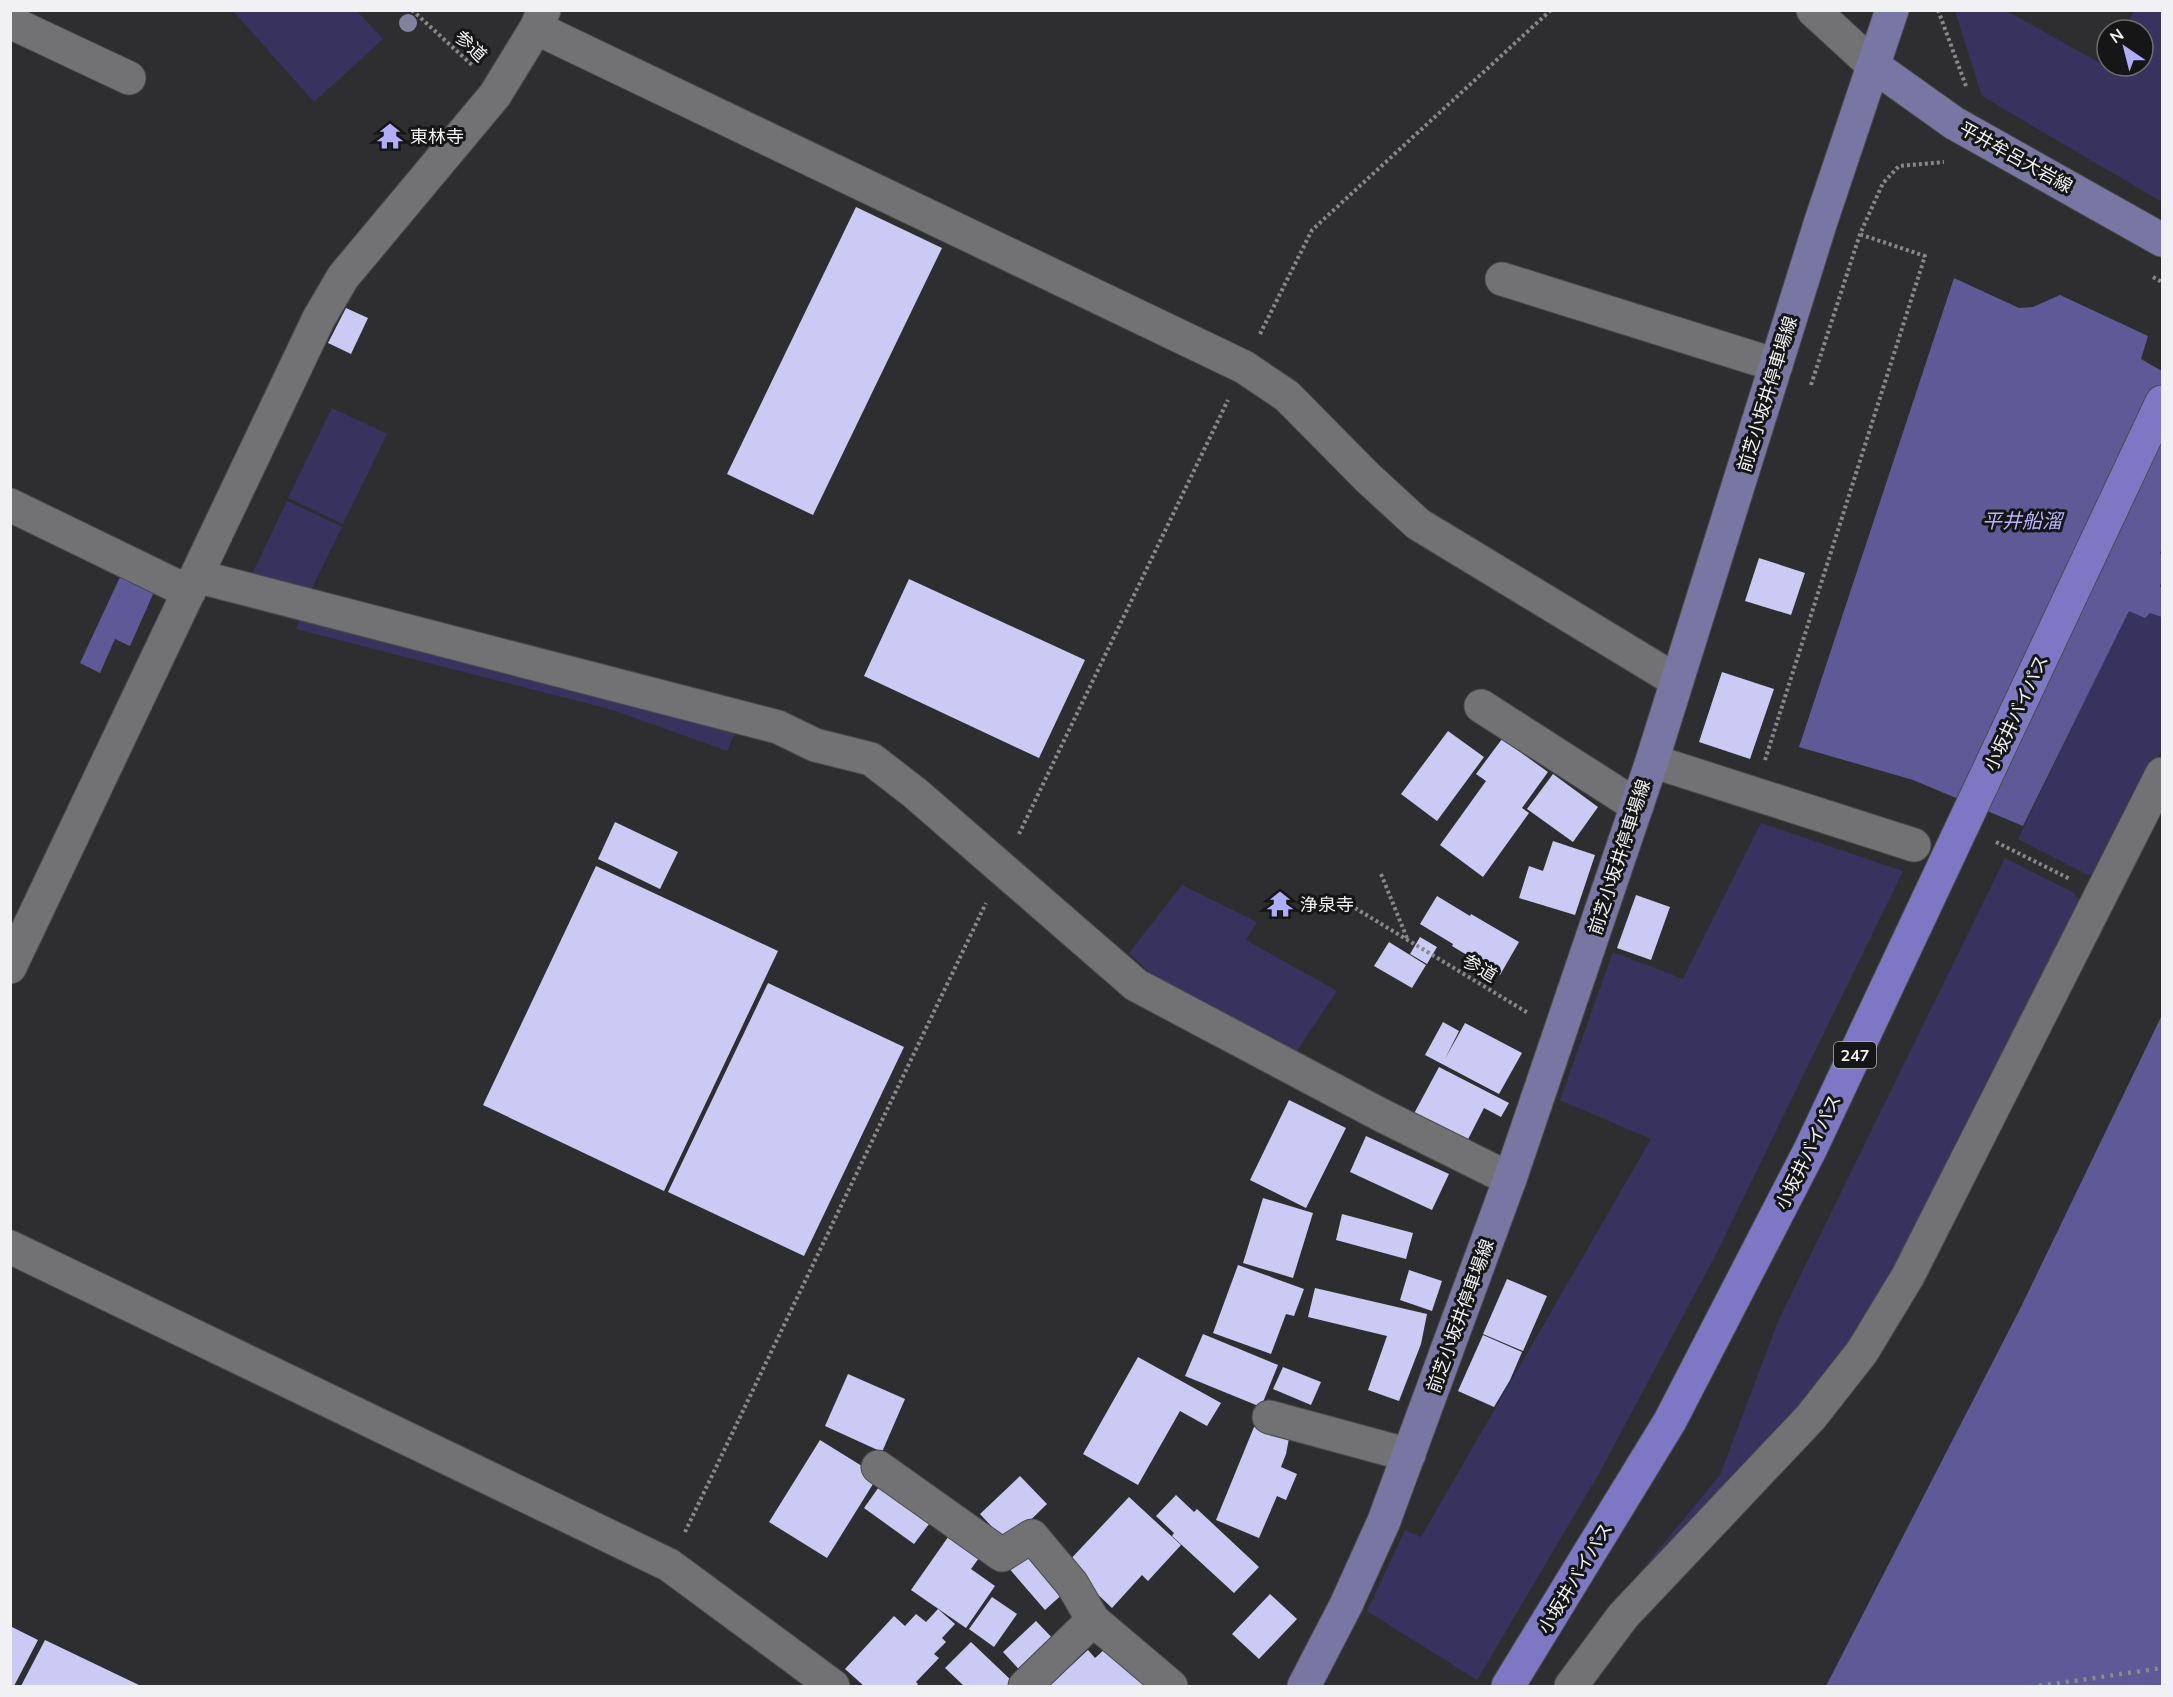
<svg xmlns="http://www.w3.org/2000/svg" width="2173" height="1697" viewBox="0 0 2173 1697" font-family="Mulish,'Noto Sans JP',sans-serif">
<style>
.green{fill:#37335e}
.water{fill:#5f5997}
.building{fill:#cbcaf4}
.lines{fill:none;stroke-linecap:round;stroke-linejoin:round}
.minor-casing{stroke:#4b4b4d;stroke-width:35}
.major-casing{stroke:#4b4b4d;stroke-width:35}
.highway-casing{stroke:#4b4b4d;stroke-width:35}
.path{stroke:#88888a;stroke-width:4;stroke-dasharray:3 3;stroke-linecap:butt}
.minor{stroke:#727274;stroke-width:33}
.major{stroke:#7976a4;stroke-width:33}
.highway{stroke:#7e78c4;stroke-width:33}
.rail{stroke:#8b8b8d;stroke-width:4.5;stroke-dasharray:3 6;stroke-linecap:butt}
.tree{fill:#8281a0}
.labels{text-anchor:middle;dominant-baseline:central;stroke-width:6;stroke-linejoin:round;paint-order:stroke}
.shield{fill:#161617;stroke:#afafb1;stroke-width:1.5}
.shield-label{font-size:16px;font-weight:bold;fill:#f1f1f3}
.street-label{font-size:18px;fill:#f1f1f3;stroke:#161617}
.poi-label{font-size:18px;fill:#f1f1f3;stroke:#161617;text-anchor:start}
.water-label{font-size:20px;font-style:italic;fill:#b9b5fe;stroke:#161617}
</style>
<rect width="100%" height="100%" fill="#2e2e30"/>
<path class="green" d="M233 11H357L383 39 314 102Z
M1955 11H2007L2105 66 2107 63V66H2143V30H2124L2134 11H2162V202L1982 96Z
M332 408 387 434 343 524 288 498Z
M287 501 342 527 311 590 252 574Z
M2129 610 2150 612 2162 617V750L2099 873 2088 875 2018 839Z
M300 620 735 733 727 751 613 710 296 629Z
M1761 823 1903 871 1715 1256 1601 1470 1477 1680 1367 1611 1405 1530 1421 1537 1651 1139 1560 1100 1613 952 1683 979Z
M2005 858 2074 893 2082 904 1902 1260 1856 1336 1801 1406 1613 1605 1720 1475 1779 1319Z
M1182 885 1257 922 1246 940 1337 991 1296 1052 1154 977 1129 953Z"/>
<path class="water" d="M1954 278 2019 308 2033 307 2060 295 2148 336 2141 359 2162 371V549L2160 553 2162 554V581L2160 586 2162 589V617L2150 613 2145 618 2129 611 2023 826 1913 780 1799 747Z
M120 577 154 592 130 646 115 639 100 673 80 663Z
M2162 1015V1686H1826L2020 1309Z"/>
<path class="building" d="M856 207 942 248 813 515 727 474Z
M346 308 368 318 351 354 328 343Z
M1759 558 1805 573 1791 615 1745 601Z
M909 579 1085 660 1039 758 864 676Z
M1722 672 1774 689 1750 759 1699 742Z
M1448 731 1484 757 1437 821 1401 794Z
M1502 739 1548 772 1522 808 1529 813 1483 877 1440 845 1486 781 1476 774Z
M1553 774 1598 807 1573 842 1527 809Z
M615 822 678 852 660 889 598 859Z
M1553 841 1595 855 1575 915 1519 898 1529 866 1543 871Z
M596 866 778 951 664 1191 483 1105Z
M1636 895 1670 907 1651 960 1617 948Z
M1437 896 1470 916 1471 914 1519 942 1500 975 1452 946 1453 944 1420 924Z
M1420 937 1437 947 1427 964 1410 954Z
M1389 942 1426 965 1412 988 1374 966Z
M768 983 904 1047 804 1256 668 1192Z
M1443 1022 1459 1031 1445 1059 1465 1023 1522 1053 1499 1094 1425 1055Z
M1439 1067 1509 1103 1501 1117 1484 1108 1463 1149 1410 1121Z
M1289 1100 1346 1128 1306 1208 1250 1180Z
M1366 1136 1449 1174 1432 1210 1350 1172Z
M1263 1198 1313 1213 1293 1278 1243 1263Z
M1342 1214 1413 1233 1406 1259 1336 1240Z
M1238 1265 1304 1289 1294 1316 1286 1314 1271 1354 1213 1333Z
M1409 1270 1442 1281 1432 1311 1400 1300Z
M1507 1279 1547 1296 1523 1351 1483 1334Z
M1315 1288 1427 1314 1421 1344 1399 1401 1368 1390 1387 1336 1308 1317Z
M1203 1334 1278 1365 1261 1407 1185 1376Z
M1483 1335 1522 1352 1510 1380 1494 1407 1458 1391Z
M1138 1357 1221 1403 1207 1426 1180 1411 1138 1485 1083 1454Z
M1283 1367 1321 1382 1311 1405 1273 1389Z
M848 1374 905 1399 882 1452 825 1426Z
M1254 1427 1290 1433 1286 1454 1281 1467 1297 1474 1286 1500 1277 1496 1259 1538 1216 1520Z
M820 1440 878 1476 827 1558 769 1522Z
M1020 1476 1047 1504 1007 1543 980 1514Z
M881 1484 932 1520 914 1544 864 1508Z
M1176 1495 1194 1512 1197 1509 1259 1567 1234 1593 1172 1536 1174 1533 1156 1516Z
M1129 1497 1181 1545 1148 1581 1142 1575 1112 1608 1066 1564Z
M953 1530 984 1551 971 1569 995 1586 966 1628 911 1590Z
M1029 1546 1067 1590 1045 1610 1007 1566Z
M1270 1594 1297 1619 1259 1659 1232 1634Z
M992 1597 1017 1614 994 1647 969 1629Z
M938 1609 955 1624 942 1638 946 1642 934 1654 939 1658 916 1682 918 1684 916 1686H864L845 1669 894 1616 905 1626 916 1614 926 1622Z
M1036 1621 1059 1645 1026 1677 1003 1652Z
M10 1626 38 1640 14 1686H10Z
M45 1640 141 1686H21Z
M971 1642 1013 1682 1008 1686H964L945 1668Z
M1106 1648 1151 1686H1049L1088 1650 1095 1658Z"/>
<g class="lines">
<g class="minor-casing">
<path id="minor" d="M1813 10 1874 66
M10 22 129 78
M536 28 1244 367 1287 396 1367 477 1418 524 1677 681
M1502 279 1776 365
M10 505 189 592
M196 576 778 727 815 745 871 759 915 793 1136 985 1383 1116 1510 1179
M1481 706 1637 806
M1652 761 1914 845
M10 967 319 318 343 277 495 95 536 28 544 10
M10 1247 669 1565 833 1686
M1269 1417 1409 1455
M878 1467 1002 1555 1032 1536 1072 1584 1093 1620 1171 1686
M1025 1686 1093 1620
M1571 1686 1623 1616 1811 1417 1862 1352 1908 1276 2162 774"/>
</g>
<g class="major-casing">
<path id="major" d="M1874 66 1954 123 2162 240
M1304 1686 1346 1605 1384 1521 1510 1179 1652 761 1821 221 1892 10"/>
</g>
<g class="highway-casing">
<path id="highway" d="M1508 1686 1670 1421 1810 1150 2162 402"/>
</g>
<path class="path" d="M412 10 472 65
M1938 10 1966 86
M2153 277 2162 282
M1260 334 1312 230 1551 10
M1811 385 1860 234 1883 183 1899 166 1944 162
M1765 760 1925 256 1859 234
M1019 834 1228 400
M1996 842 2070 879
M1381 874 1407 938
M1355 908 1528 1013
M685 1532 986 903"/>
<use href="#minor" class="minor"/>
<use href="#major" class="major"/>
<use href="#highway" class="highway"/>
<path class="rail" d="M2039 1686 2162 1668"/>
</g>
<circle class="tree" cx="408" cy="23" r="9"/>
<defs>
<g id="temple-bare" transform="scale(2.07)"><path d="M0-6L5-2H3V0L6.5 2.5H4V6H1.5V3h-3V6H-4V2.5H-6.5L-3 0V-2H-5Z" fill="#b2adf9" stroke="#161617" stroke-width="2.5" paint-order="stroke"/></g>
</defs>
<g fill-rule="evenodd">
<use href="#temple-bare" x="390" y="136"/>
<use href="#temple-bare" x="1280" y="904"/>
</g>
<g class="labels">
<rect class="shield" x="1834" y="1042" width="42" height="26" rx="4.5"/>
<g class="shield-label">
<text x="1855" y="1055">247</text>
</g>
<g class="street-label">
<text transform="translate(471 46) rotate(43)">参道</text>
<text transform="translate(2016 157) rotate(29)">平井牟呂大岩線</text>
<text transform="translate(1767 394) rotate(-73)">前芝小坂井停車場線</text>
<text transform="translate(2016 713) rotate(-65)">小坂井バイパス</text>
<text transform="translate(1619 857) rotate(-72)">前芝小坂井停車場線</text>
<text transform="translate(1480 968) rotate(31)">参道</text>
<text transform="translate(1808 1152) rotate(-64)">小坂井バイパス</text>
<text transform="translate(1460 1316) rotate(-70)">前芝小坂井停車場線</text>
<text transform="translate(1575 1578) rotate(-59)">小坂井バイパス</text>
</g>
<g class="poi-label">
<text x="410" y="136">東林寺</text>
<text x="1300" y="904">浄泉寺</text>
</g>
<g class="water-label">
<text x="2022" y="520">平井船溜</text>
</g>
</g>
<rect width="2173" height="1697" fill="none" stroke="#f1f1f3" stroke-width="24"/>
<g transform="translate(2125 48) rotate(325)"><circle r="28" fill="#161617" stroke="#6e6e6f" stroke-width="1.5"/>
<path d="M0-4.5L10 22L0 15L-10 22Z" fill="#b2adf9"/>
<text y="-9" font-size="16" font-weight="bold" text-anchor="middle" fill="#f1f1f3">N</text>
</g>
</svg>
